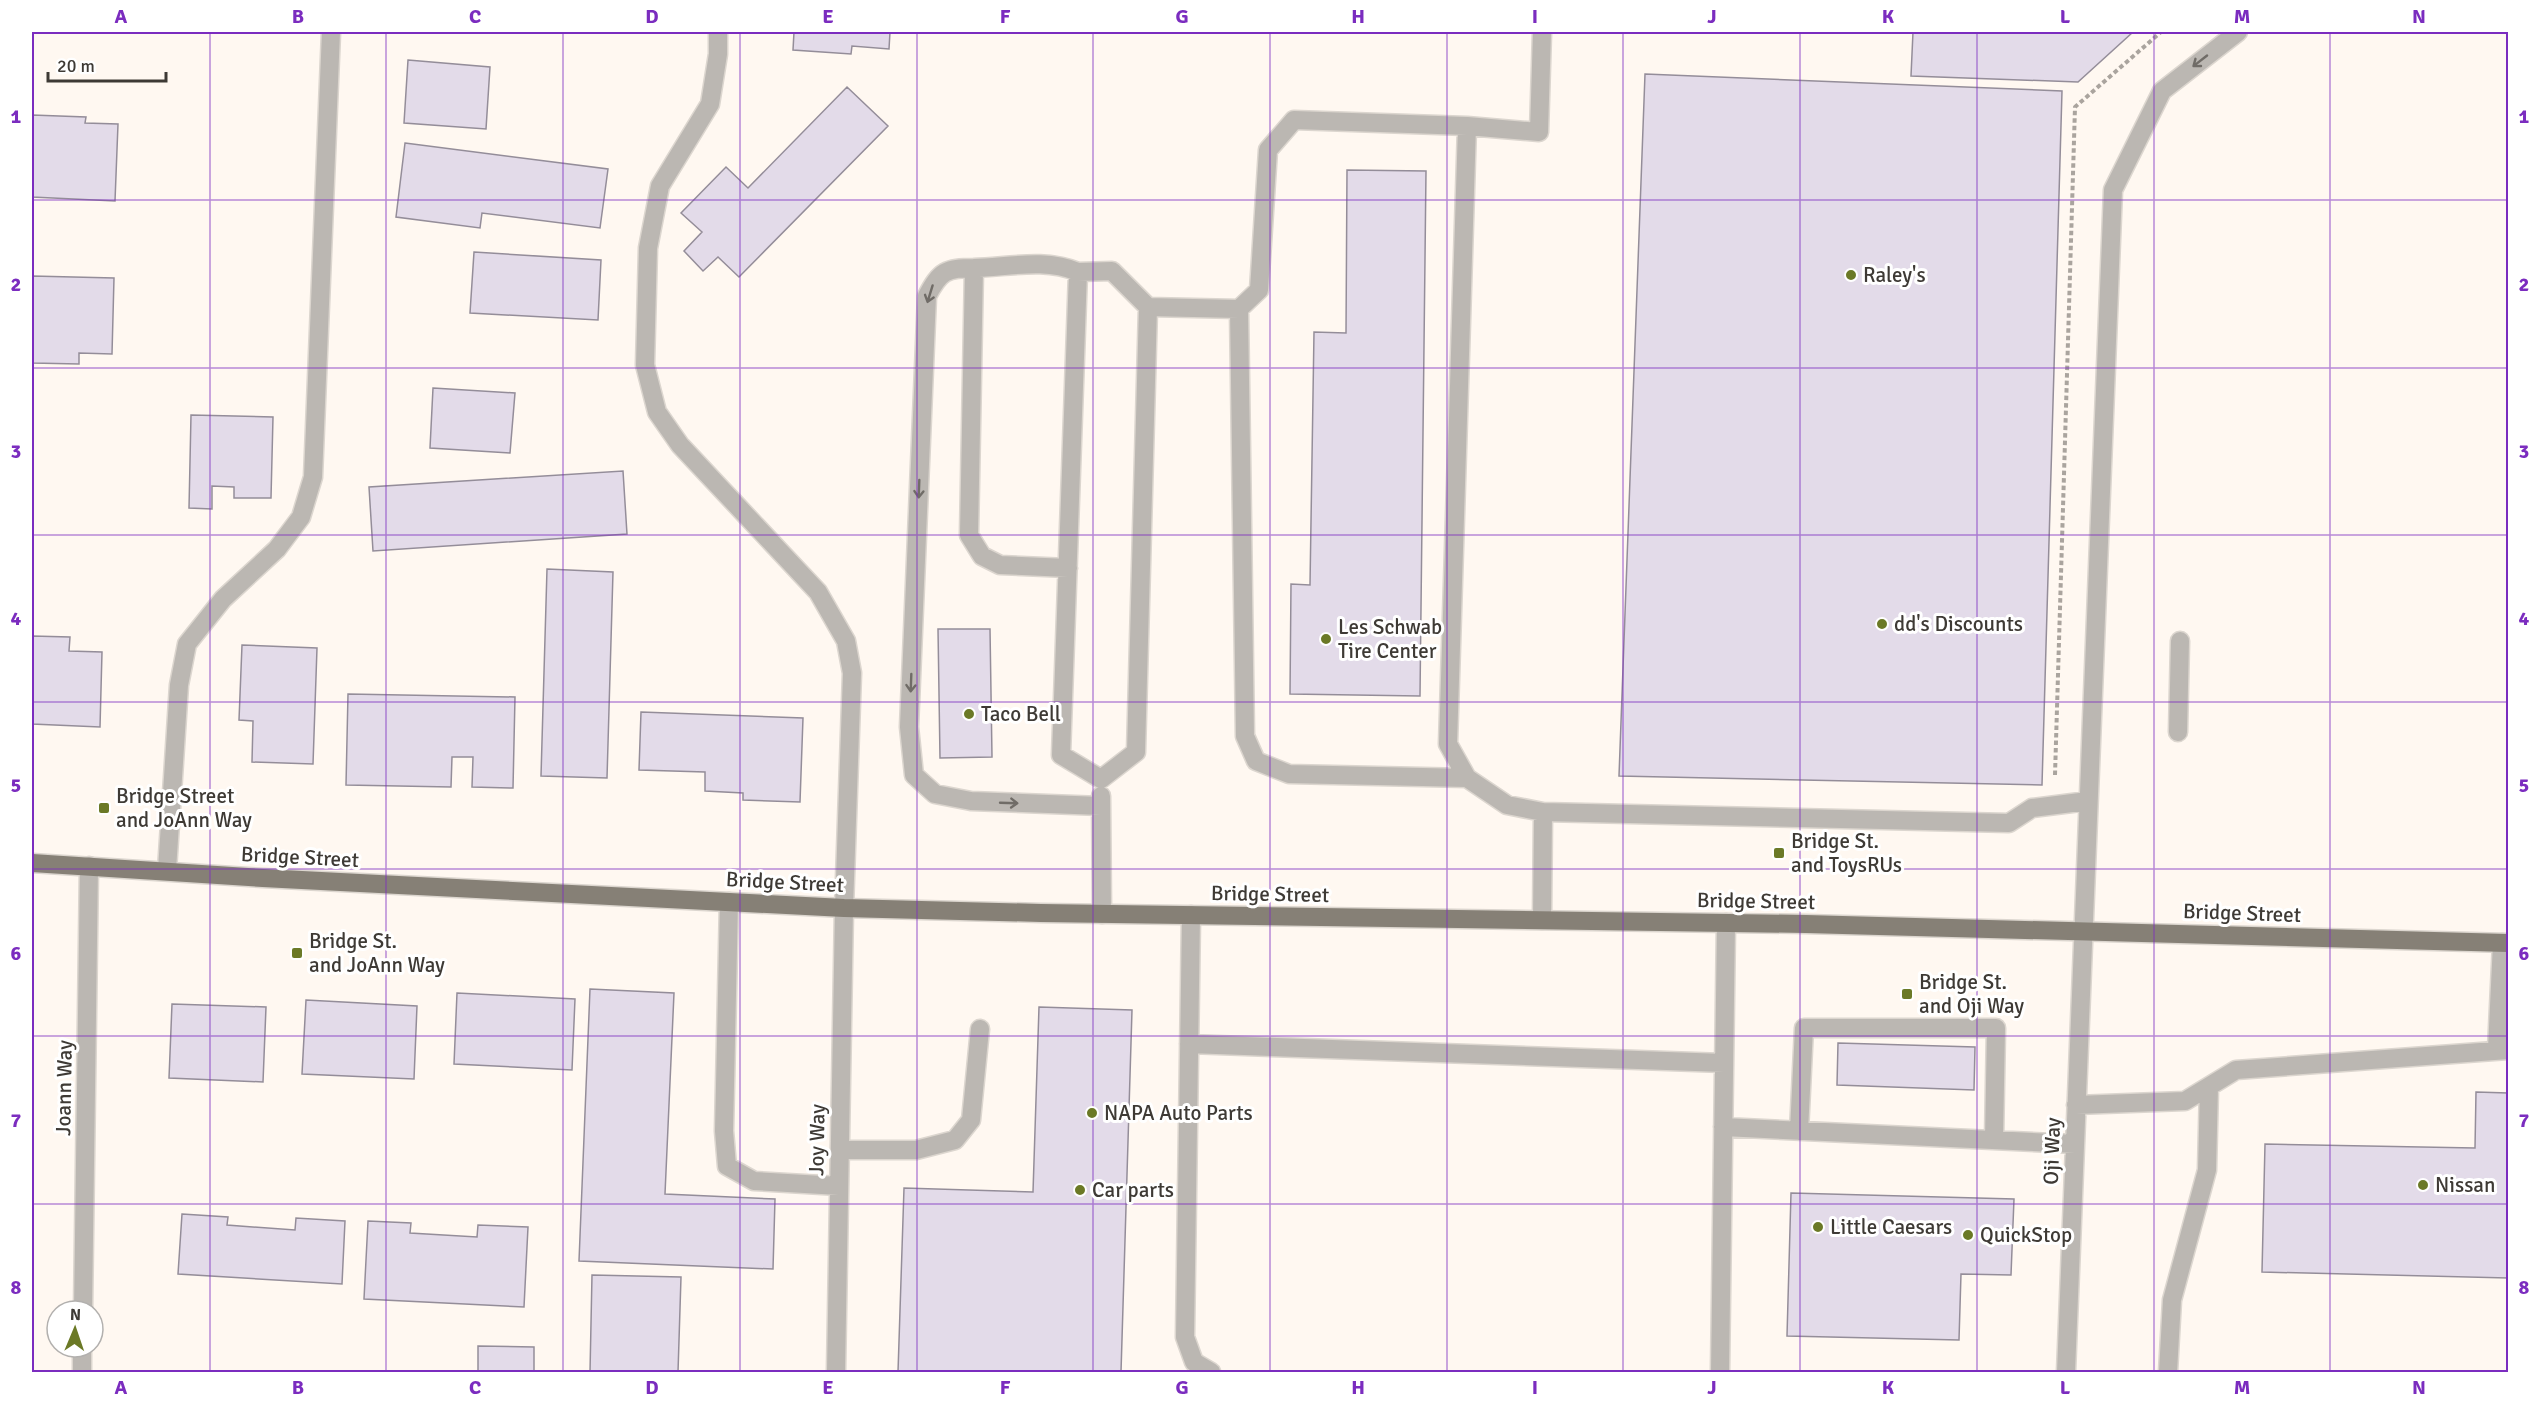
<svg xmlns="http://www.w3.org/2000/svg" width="2540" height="1404" viewBox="0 0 2540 1404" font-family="Signika,sans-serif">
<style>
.building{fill:#e3dbe9;stroke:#948d99;stroke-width:1.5}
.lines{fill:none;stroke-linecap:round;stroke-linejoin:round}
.minor-casing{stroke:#dcd6cf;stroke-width:21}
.major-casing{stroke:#dcd6cf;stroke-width:21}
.path{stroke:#aaa49e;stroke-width:4;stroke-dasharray:4.5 3;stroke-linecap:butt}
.minor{stroke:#bbb7b2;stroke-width:18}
.major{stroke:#868076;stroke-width:18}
.oneway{stroke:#706c67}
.grid{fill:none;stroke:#7b2cbf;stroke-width:1.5;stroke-opacity:0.55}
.poi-dot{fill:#6b7926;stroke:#fff;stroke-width:2}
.labels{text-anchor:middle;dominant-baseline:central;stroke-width:6;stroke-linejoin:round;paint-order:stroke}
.poi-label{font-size:21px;fill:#3e3a35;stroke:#fff;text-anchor:start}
.street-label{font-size:21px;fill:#3e3a35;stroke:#fff}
.neatline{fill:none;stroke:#7b2cbf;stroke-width:2}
.grid-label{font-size:20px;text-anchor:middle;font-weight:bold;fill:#7b2cbf}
</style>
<rect width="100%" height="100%" fill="#fff8f1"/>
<path class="building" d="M794 32H890L889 49 852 46 851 54 793 50Z
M1913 32H2133L2078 82 1911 76Z
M408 60 490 67 486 129 404 123Z
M1645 74 2062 91 2042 785 1619 776Z
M847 87 888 126 739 277 718 257 703 271 684 251 702 232 681 213 726 167 748 188Z
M32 115 86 117 85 123 118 124 115 201 32 197Z
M405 143 608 169 600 228 482 213 480 228 396 217Z
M1347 170 1426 171 1420 696 1290 694 1291 584 1310 585 1314 332 1346 333Z
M474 252 601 260 598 320 470 313Z
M32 276 114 278 112 354 79 353V364L32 363Z
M433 388 515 393 510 453 430 448Z
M191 415 273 417 271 498H234V487L212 486V509L189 508Z
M623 471 627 534 373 551 369 487Z
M547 569 613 572 607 778 541 776Z
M938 629H990L992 757 940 758Z
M32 636 70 637 69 651 102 652 100 727 32 724Z
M242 645 317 648 313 764 252 762 253 721 239 720Z
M348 694 515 697 513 788 472 787 473 757H452L451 787 346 785Z
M641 712 803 718 800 802 743 800V793L705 791V772L639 770Z
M590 989 674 993 665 1194 775 1199 773 1269 579 1261Z
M457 993 575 999 572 1070 454 1064Z
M306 1000 417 1006 414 1079 302 1074Z
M172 1004 266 1007 263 1082 169 1078Z
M1039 1007 1132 1010 1121 1372H898L904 1188 1033 1192Z
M1838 1043 1975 1047 1974 1090 1837 1085Z
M2476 1092 2508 1093V1278L2262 1272 2265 1144 2475 1148Z
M1791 1193 2014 1199 2011 1275 1961 1274 1959 1340 1787 1336Z
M182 1214 228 1217 227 1225 295 1230 296 1218 345 1221 342 1284 178 1274Z
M368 1221 411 1223 410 1233 477 1237 478 1225 528 1227 524 1307 364 1299Z
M592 1275 681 1277 678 1372H590Z
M478 1346 534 1347V1372H478Z"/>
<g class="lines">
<g class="minor-casing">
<path id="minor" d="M718 32V54L710 104 660 186 648 248 645 365 657 412 680 445 818 592 846 641 852 673 844 908 836 1372
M1467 126 1539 132 1542 32
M974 268C946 268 940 271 927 296L909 727 914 775 935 794 971 801 1101 806
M1112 271 1148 307 1136 752 1101 779 1061 755 1078 272Z
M1148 307 1239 309 1259 290 1268 150 1294 120 1467 126 1448 744 1467 778 1507 805 1543 812 1542 920
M1239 309 1245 736 1256 761 1289 774 1467 778
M1068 568 1000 565 982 556 969 535 974 268C1009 267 1045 258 1078 272
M2178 732 2180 641
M1101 796 1102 914
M1543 812 2009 823 2032 808 2088 801
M167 870 179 685 187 644 223 599 277 549 301 517 313 477 331 32
M729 902 724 1131 727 1166 754 1181 839 1186
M1191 915 1185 1337 1194 1362 1211 1372
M1189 1044 1724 1063
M2497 1049 2502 943
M2076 1105 2185 1101 2236 1070 2508 1050
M1723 1127 2075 1144
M1799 1131 1804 1028H1996L1994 1140
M840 1150H916L955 1140 971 1120 980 1029
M83 1311 89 866
M82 1372V1347
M1720 1372 1726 923
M2066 1372 2113 190 2162 91 2238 32
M2168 1372 2172 1300 2207 1170 2209 1087"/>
</g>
<g class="major-casing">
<path id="major" d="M32 863 263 878 844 908 1041 913 1806 924 2508 943"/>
</g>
<path class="path" d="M2055 775 2075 107 2161 32"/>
<use href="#minor" class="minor"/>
<use href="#major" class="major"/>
</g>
<defs><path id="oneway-shaft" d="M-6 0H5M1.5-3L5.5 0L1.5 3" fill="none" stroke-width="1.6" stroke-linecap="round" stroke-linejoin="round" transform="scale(1.5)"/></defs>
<g class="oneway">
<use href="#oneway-shaft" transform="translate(2200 61) rotate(142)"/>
<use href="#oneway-shaft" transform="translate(930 294) rotate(107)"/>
<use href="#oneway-shaft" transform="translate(919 489) rotate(92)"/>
<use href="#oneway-shaft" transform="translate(911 683) rotate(92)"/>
<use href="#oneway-shaft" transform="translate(1009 803) rotate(2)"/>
</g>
<path class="grid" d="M210 32V1372M386 32V1372M563 32V1372M740 32V1372M917 32V1372M1093 32V1372M1270 32V1372M1447 32V1372M1623 32V1372M1800 32V1372M1977 32V1372M2154 32V1372M2330 32V1372M32 200H2508M32 368H2508M32 535H2508M32 702H2508M32 869H2508M32 1036H2508M32 1204H2508"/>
<g class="poi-dot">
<circle cx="1851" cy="275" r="6"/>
<circle cx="1882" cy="624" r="6"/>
<circle cx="1326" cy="639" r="6"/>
<circle cx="969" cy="714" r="6"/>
<rect x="98" y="802" width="12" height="12" rx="3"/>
<rect x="1773" y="847" width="12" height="12" rx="3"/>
<rect x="291" y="947" width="12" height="12" rx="3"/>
<rect x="1901" y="988" width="12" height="12" rx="3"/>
<circle cx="1092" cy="1113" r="6"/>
<circle cx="2423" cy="1185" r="6"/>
<circle cx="1080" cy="1190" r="6"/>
<circle cx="1818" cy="1227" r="6"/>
<circle cx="1968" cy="1235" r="6"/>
</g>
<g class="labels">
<g class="poi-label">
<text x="1863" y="275">Raley's</text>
<text x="1894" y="624">dd's Discounts</text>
<text x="1338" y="627">Les Schwab<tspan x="1338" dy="24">Tire Center</tspan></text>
<text x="981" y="714">Taco Bell</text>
<text x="116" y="796">Bridge Street<tspan x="116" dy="24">and JoAnn Way</tspan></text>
<text x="1791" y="841">Bridge St.<tspan x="1791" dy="24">and ToysRUs</tspan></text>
<text x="309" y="941">Bridge St.<tspan x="309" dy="24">and JoAnn Way</tspan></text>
<text x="1919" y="982">Bridge St.<tspan x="1919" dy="24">and Oji Way</tspan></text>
<text x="1104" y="1113">NAPA Auto Parts</text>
<text x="2435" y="1185">Nissan</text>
<text x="1092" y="1190">Car parts</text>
<text x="1830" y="1227">Little Caesars</text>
<text x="1980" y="1235">QuickStop</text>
</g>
<g class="street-label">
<text transform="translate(300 857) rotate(3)">Bridge Street</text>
<text transform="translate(785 882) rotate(3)">Bridge Street</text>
<text transform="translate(1270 894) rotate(1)">Bridge Street</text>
<text transform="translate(1756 901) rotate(1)">Bridge Street</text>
<text transform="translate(2242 913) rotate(2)">Bridge Street</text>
<text transform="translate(64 1088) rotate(-89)">Joann Way</text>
<text transform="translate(817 1140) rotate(-89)">Joy Way</text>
<text transform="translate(2052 1151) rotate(-88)">Oji Way</text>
</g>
</g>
<rect width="2540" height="1404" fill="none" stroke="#ffffff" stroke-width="66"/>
<g transform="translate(75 1329) rotate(2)"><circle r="28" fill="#ffffff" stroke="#b2b0ae" stroke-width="1.5"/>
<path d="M0-4.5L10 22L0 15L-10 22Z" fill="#6b7926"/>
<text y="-9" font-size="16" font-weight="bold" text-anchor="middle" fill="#3e3a35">N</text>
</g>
<path d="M48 72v9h118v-9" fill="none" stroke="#3e3a35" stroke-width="3"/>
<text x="57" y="72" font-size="18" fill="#3e3a35" stroke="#ffffff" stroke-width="4.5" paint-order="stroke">20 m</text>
<rect x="33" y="33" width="2474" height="1338" class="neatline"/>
<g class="grid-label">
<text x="121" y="23">A</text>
<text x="298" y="23">B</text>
<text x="475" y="23">C</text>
<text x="652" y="23">D</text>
<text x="828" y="23">E</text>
<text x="1005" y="23">F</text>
<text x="1182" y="23">G</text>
<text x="1358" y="23">H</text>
<text x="1535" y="23">I</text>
<text x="1712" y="23">J</text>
<text x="1888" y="23">K</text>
<text x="2065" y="23">L</text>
<text x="2242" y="23">M</text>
<text x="2419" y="23">N</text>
<text x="16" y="123">1</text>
<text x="2524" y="123">1</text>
<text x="16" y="291">2</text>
<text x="2524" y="291">2</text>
<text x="16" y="458">3</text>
<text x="2524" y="458">3</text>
<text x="16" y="625">4</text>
<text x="2524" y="625">4</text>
<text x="16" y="792">5</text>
<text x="2524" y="792">5</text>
<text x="16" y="960">6</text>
<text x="2524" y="960">6</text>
<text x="16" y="1127">7</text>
<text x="2524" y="1127">7</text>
<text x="16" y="1294">8</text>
<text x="2524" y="1294">8</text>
<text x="121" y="1394">A</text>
<text x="298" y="1394">B</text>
<text x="475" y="1394">C</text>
<text x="652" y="1394">D</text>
<text x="828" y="1394">E</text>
<text x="1005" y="1394">F</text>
<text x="1182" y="1394">G</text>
<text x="1358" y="1394">H</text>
<text x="1535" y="1394">I</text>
<text x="1712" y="1394">J</text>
<text x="1888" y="1394">K</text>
<text x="2065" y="1394">L</text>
<text x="2242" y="1394">M</text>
<text x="2419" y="1394">N</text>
</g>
</svg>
